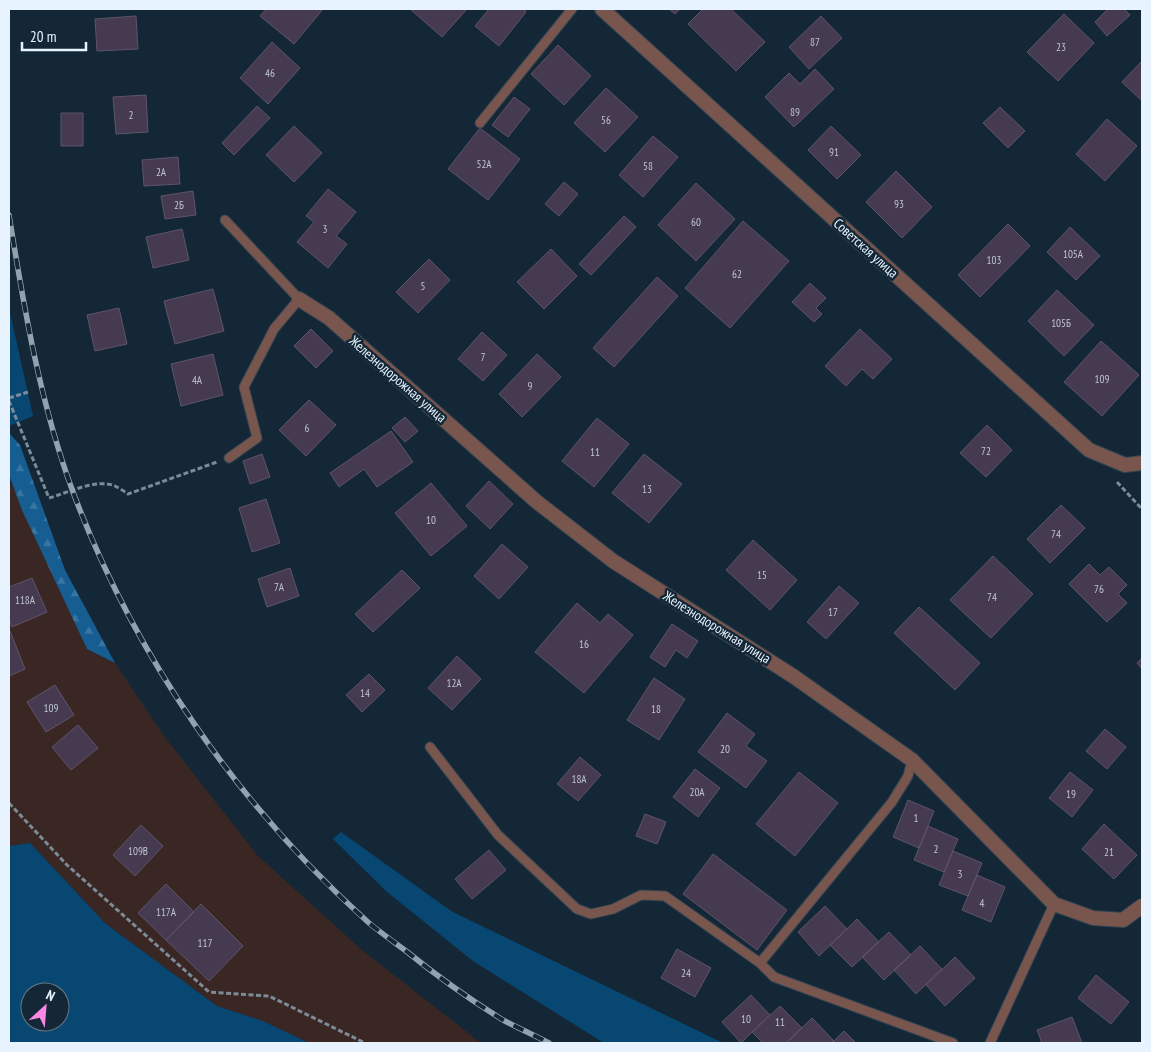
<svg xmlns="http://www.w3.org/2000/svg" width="1151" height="1052" viewBox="0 0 1151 1052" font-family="'PT Sans Narrow',sans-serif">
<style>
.industrial{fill:#3a2724}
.green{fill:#074772;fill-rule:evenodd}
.forest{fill:url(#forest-firs)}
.building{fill:#453a4f;stroke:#5f546a}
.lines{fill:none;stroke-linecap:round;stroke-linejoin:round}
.service-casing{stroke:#324452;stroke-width:11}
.minor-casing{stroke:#324452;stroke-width:16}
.path{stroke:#7c8b98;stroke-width:3;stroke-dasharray:5 2.5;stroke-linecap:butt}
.service{stroke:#78554d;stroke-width:9}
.minor{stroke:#78554d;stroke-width:14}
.rail-casing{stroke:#93a2af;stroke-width:5.5}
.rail{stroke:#142736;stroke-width:4;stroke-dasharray:11;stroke-linecap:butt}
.labels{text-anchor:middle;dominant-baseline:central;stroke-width:5;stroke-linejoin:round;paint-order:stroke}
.number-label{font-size:11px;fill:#bec5d2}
.street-label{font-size:14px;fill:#e7f3fe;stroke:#142736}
</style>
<defs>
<pattern id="forest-firs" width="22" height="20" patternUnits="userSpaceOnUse" patternTransform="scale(1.25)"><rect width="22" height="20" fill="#165d91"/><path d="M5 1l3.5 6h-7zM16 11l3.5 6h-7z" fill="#3875a2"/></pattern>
</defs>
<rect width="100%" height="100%" fill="#142736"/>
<path class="industrial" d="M12 484 87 649 115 663 164 736 258 856 362 950 481 1043H309L263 1021 217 1006 106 924 30 843 9 846V485Z"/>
<path class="green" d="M9 308 33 416 9 426Z
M341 832 451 911 723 1043H604L473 961 387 892 333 839Z
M30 843 106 924 217 1006 263 1021 309 1043H9V846ZM30 992H60V1022H30Z"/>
<path class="forest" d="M9 433 20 445 65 570 115 663 87 649 22 510 9 475Z"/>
<path class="building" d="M266 9H323L294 44 260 16Z
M410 9H467L442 37Z
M489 9H523L526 12 499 46 475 26Z
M669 9H680L675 14Z
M703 9H731L765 42 736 71 688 24Z
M1108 9H1124L1130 15 1107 36 1095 22Z
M1064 14 1094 43 1058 81 1027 52Z
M136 16 138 49 97 51 95 19Z
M821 16 842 38 809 69 789 47Z
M272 42 300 68 268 104 240 78Z
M558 45 591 76 564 105 531 74Z
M1142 61V101L1122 82Z
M815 69 834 89 794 127 765 97 789 73 800 84Z
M606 88 638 117 605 152 574 123Z
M146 95 148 132 116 134 113 97Z
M514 97 530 109 508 137 492 125Z
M257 106 270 118 234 155 222 143Z
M1000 107 1025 131 1008 148 983 123Z
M61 113H83V146H61Z
M1107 119 1137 146 1105 181 1076 154Z
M294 126 322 153 294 182 266 155Z
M831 126 861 155 837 179 808 150Z
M480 128 520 159 488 200 448 169Z
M653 136 678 157 643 197 619 175Z
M178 157 180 184 144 186 142 160Z
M896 171 932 207 902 238 866 202Z
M564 182 578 194 559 216 545 204Z
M696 183 735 219 696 261 658 225Z
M328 189 356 212 336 236 347 244 328 268 297 242 314 222 306 216Z
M193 191 196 215 165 219 161 196Z
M624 216 636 227 591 275 579 264Z
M743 221 789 261 730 328 685 288Z
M1008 224 1030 246 980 297 958 275Z
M1070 227 1100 256 1076 280 1047 252Z
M182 229 189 260 153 268 146 237Z
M551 249 577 276 544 309 517 282Z
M429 259 450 280 418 313 396 292Z
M657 277 678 296 614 367 593 348Z
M810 283 826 298 816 308 822 314 814 322 792 302Z
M213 289 224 331 175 344 164 301Z
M1057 290 1094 325 1064 356 1028 321Z
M119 308 127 344 95 351 87 315Z
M311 329 333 351 316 368 294 346Z
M860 329 892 359 873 379 862 369 846 386 825 366Z
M482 332 507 355 483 381 458 359Z
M1101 341 1139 375 1102 416 1064 382Z
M213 354 223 395 181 406 171 364Z
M537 354 561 377 522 417 499 394Z
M309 400 336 425 306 456 279 430Z
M405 417 418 431 405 442 392 428Z
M597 418 629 444 594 487 562 461Z
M987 425 1012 450 986 477 960 453Z
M391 431 413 462 377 487 364 469 339 487 330 473Z
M262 454 270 477 250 484 243 461Z
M644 454 682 484 649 523 612 493Z
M489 481 513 504 490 529 466 506Z
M431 483 467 526 431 556 395 513Z
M266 499 280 543 252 552 239 508Z
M1061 505 1085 528 1050 563 1027 539Z
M753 540 797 580 770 610 726 570Z
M502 544 528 567 499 599 474 576Z
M993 556 1033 594 991 638 950 600Z
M1089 564 1100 575 1109 567 1127 585 1118 594 1127 603 1107 622 1069 584Z
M290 568 299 596 267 607 258 579Z
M402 570 420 588 373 632 355 614Z
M32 578 47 612 12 627 9 620V587Z
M839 586 859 603 826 639 807 622Z
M577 603 600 623 608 614 633 635 584 693 535 652Z
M919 607 980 663 955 690 894 633Z
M672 624 698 641 687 658 676 650 665 667 650 657Z
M10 631 25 669 9 676V632Z
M457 656 481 679 452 710 428 688Z
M1142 658V669L1137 663Z
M369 674 385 690 362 712 346 695Z
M654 678 685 699 659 740 627 720Z
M55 685 74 715 46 732 27 702Z
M727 713 755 734 746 746 767 761 746 788 698 752Z
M78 725 98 748 71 770 52 747Z
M1105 729 1126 747 1107 769 1086 751Z
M580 757 601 775 578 801 557 784Z
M695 769 720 788 698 817 673 797Z
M799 772 838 803 795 856 756 824Z
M1070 772 1093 790 1072 817 1049 798Z
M908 800 934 811 919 848 893 837Z
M645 814 666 822 657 844 636 836Z
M1104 824 1137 855 1114 879 1082 849Z
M141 825 163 846 135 876 113 855Z
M928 826 958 839 944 872 914 860Z
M489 850 506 870 472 899 455 879Z
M953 851 982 863 968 896 939 885Z
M713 854 787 910 757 950 683 894Z
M977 875 1005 887 991 922 962 910Z
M166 884 194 912 166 940 138 913Z
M201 904 243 946 209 981 166 940Z
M825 906 847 929 819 956 798 932Z
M857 919 879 942 852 967 830 945Z
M889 932 911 955 884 980 862 957Z
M920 946 942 969 916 994 894 970Z
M677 949 711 968 695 997 661 978Z
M955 957 975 978 945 1006 926 985Z
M1096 975 1129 1002 1111 1024 1078 998Z
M751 995 770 1015 741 1043 722 1022Z
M780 1006 802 1028 786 1043H763L752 1032Z
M1072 1017 1082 1043H1042L1037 1030Z
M812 1018 834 1041 831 1043H786Z
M844 1031 856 1043H831L834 1041Z"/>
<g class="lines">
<g class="service-casing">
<path id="service" d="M480 123 572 9
M225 220 299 299 274 329 244 387 257 438 229 458
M430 747 498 835 577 909 591 914 613 909 641 895 665 896 760 963 892 802 908 776 912 760
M760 963 774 977 953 1043
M990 1043 1054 904"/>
</g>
<g class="minor-casing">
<path id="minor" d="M602 9 1089 450 1125 465 1142 463
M299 299 329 318 537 502 613 561 793 676 912 760 1054 904 1093 918 1123 920 1142 906"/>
</g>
<path class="path" d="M9 398 28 392
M9 401 49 498C67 493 97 478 115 486 119 488 124 491 128 494L217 462
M1117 482 1142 509
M9 803 67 865 209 992 269 996 365 1043"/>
<use href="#service" class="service"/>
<use href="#minor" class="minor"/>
<g class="rail-casing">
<path id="rail" d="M9 215C24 308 40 403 73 492 134 655 239 807 369 923 381 933 394 942 406 951 437 976 469 999 503 1020 518 1028 534 1035 549 1043"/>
</g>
<use href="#rail" class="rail"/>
</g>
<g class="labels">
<g class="number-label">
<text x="815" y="42">87</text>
<text x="1061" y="47">23</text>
<text x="270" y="73">46</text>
<text x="795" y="112">89</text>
<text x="131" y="115">2</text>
<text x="606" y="120">56</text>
<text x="834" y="152">91</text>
<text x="484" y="164">52А</text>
<text x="648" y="166">58</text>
<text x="161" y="172">2А</text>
<text x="899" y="204">93</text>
<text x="179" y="205">2Б</text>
<text x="696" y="222">60</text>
<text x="325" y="229">3</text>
<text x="1073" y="254">105А</text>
<text x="994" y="260">103</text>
<text x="737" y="274">62</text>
<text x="423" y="286">5</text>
<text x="1061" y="323">105Б</text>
<text x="483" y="357">7</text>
<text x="1102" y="379">109</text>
<text x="197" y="380">4А</text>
<text x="530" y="386">9</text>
<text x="307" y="428">6</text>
<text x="986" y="451">72</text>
<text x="595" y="452">11</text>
<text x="647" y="489">13</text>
<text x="431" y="520">10</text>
<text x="1056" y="534">74</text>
<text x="762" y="575">15</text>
<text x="279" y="587">7А</text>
<text x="1099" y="589">76</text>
<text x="992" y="597">74</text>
<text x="25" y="600">118А</text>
<text x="833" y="612">17</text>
<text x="584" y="644">16</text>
<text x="454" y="683">12А</text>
<text x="365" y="693">14</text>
<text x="51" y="708">109</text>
<text x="656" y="709">18</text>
<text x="725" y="749">20</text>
<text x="579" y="779">18А</text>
<text x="697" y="792">20А</text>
<text x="1071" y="794">19</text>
<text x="916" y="818">1</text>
<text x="936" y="849">2</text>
<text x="138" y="851">109В</text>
<text x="1109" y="852">21</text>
<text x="960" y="874">3</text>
<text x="982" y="903">4</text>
<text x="166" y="912">117А</text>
<text x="205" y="943">117</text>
<text x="686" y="973">24</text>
<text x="746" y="1019">10</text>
<text x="780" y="1022">11</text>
</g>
<g class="street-label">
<text transform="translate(866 248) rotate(42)">Советская улица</text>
<text transform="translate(398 379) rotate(41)">Железнодорожная улица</text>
<text transform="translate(717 627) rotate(32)">Железнодорожная улица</text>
</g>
</g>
<rect width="1151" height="1052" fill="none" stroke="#e7f3fe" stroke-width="20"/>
<g transform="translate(45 1007) rotate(26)"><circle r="24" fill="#142736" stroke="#687986"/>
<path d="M0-4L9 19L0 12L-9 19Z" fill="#fc86e3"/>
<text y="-8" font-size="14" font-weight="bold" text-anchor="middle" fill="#e7f3fe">N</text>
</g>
<path d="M22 42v8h64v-8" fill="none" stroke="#e7f3fe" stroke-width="2.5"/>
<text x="30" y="42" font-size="15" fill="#e7f3fe" stroke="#142736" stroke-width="4" paint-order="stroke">20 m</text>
</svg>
